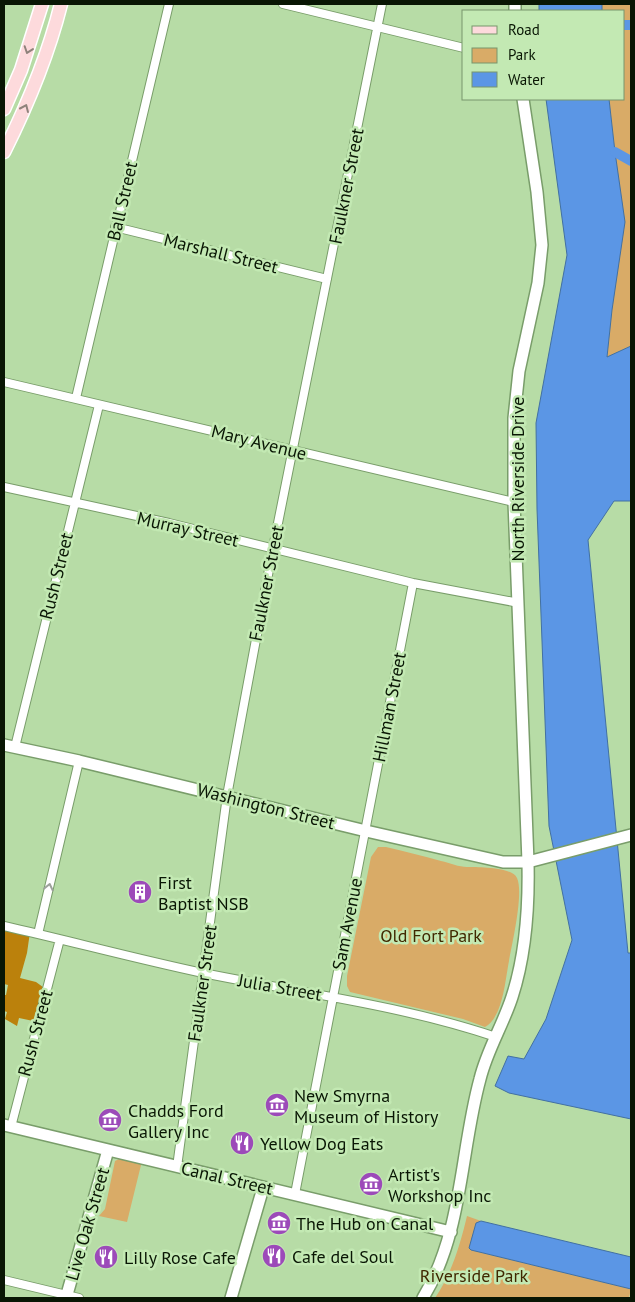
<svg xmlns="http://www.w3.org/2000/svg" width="635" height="1302" viewBox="0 0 635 1302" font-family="'PT Sans',sans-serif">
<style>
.green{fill:#d9ab67}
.forest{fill:#bb810c}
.water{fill:#5b96e5;stroke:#4270a2}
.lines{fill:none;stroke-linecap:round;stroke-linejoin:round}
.canal{stroke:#5b96e5;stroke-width:10}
.street-casing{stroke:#799d6a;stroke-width:10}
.secondary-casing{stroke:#799d6a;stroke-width:14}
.primary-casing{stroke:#fff;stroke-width:15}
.street{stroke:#fff;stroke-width:8}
.secondary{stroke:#fff;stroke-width:11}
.primary{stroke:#fddadc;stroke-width:12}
.oneway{stroke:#8f827b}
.oneway2{stroke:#9da29b}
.labels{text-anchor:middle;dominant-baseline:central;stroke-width:5;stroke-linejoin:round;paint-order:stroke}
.street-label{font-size:18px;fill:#091604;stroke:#c3e9b3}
.poi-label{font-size:18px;fill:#091604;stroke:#c3e9b3;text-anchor:start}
.park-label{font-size:18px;fill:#402800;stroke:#c3e9b3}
</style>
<rect width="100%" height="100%" fill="#b7dca6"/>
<path class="green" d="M602 4H631V346L607 357 612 310 615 152 609 99H624V11H602Z
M378 847H386C404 851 423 856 441 861 450 863 459 867 467 867 479 867 512 867 517 878 524 893 512 944 509 961 505 981 503 1017 485 1027L463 1019 350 992 347 986V976L371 857Z
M121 1158 142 1161 127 1222 99 1216 105 1209 115 1161Z
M467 1216 481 1221 476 1224 471 1250 631 1289 629 1298H435C452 1273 460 1245 467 1216Z"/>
<path class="forest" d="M4 928 30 932 27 953 20 978 36 982 47 990 38 1022 19 1018 17 1026 5 1019 7 1012 4 1011V995H6L8 985 4 984Z"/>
<path class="water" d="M539 4H602V11H539Z
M546 99H609L615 152 625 222 612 310 607 357 631 346V501H614L588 540 628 953H631V1119L509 1093 495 1086 508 1056 524 1059 546 1019 572 940 549 826 537 509 536 423 567 255Z
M481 1221 631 1257V1289L471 1250 469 1248 476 1223Z"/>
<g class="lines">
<path class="canal" d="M624 25H631
M615 152 631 161"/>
<g class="street-casing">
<path id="street" d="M283 4 464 48
M115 227 327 279
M4 382 514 502
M76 398 169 4
M4 487 169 523 413 583 519 603
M15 747 99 405
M4 926C70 941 137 959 203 973 301 993 401 1005 496 1037
M38 934 79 761
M11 1127 60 939
M177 1167 227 796 241 720 273 548 382 4
M295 1194 413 583
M4 1280 79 1298"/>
</g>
<g class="secondary-casing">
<path id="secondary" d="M515 4V11
M4 745 79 761 366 831 503 862H528L631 835
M4 1125 451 1232
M66 1298 108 1150
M231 1298 263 1188
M423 1298C463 1232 460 1152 480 1079 487 1050 503 1025 512 997 526 954 529 907 528 862L514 502V418L519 371 538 283 542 245 537 192 523 99"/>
</g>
<g class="primary-casing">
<path id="primary" d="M4 109 21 70 42 4
M4 152C28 104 48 56 61 4"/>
</g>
<use href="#street" class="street"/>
<use href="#secondary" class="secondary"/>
<use href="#primary" class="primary"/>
</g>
<defs><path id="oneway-chevron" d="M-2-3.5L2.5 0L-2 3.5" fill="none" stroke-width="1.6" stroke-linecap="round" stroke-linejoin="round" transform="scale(1.25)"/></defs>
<g class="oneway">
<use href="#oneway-chevron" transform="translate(28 50) rotate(109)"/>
<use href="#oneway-chevron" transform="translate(25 108) rotate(-66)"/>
</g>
<use class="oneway2" href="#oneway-chevron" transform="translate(49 887) rotate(-77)"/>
<defs>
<g id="building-disc" transform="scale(1.25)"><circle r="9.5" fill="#9c4ab9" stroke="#c3e9b3"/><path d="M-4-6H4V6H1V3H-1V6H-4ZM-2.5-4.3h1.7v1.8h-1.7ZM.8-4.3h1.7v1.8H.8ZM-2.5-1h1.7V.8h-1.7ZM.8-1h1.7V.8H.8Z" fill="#fff"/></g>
<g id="museum-disc" transform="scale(1.25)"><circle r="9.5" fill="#9c4ab9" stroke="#c3e9b3"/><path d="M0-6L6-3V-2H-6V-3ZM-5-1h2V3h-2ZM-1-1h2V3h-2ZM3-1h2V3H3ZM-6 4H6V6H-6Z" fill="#fff"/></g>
<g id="restaurant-disc" transform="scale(1.25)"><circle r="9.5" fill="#9c4ab9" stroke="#c3e9b3"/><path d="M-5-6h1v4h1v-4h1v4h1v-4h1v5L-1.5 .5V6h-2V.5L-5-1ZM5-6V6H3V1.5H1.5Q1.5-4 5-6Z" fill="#fff"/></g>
</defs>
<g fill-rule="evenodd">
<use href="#building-disc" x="140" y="892"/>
<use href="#museum-disc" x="277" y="1105"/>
<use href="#museum-disc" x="110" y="1120"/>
<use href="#restaurant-disc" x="242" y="1143"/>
<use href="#museum-disc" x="371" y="1184"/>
<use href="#museum-disc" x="279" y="1223"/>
<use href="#restaurant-disc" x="274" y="1256"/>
<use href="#restaurant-disc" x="106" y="1257"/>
</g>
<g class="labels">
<g class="street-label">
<text transform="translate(346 186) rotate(-79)">Faulkner Street</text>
<text transform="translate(122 201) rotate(-77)">Ball Street</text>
<text transform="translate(221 253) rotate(14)">Marshall Street</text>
<text transform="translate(259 442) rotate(14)">Mary Avenue</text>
<text transform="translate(517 479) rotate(-90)">North Riverside Drive</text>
<text transform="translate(188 529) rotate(13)">Murray Street</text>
<text transform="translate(56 576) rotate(-76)">Rush Street</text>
<text transform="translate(266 583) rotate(-79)">Faulkner Street</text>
<text transform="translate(389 707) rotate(-79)">Hillman Street</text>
<text transform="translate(266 806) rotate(14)">Washington Street</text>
<text transform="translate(347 924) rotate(-79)">Sam Avenue</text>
<text transform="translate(202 983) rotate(-82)">Faulkner Street</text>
<text transform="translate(280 987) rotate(10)">Julia Street</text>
<text transform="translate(35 1033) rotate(-75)">Rush Street</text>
<text transform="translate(227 1178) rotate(13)">Canal Street</text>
<text transform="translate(87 1224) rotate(-74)">Live Oak Street</text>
</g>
<g class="poi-label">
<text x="158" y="882">First<tspan x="158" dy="21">Baptist NSB</tspan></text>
<text x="294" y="1095">New Smyrna<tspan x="294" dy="21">Museum of History</tspan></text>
<text x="128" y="1110">Chadds Ford<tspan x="128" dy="21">Gallery Inc</tspan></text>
<text x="260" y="1143">Yellow Dog Eats</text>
<text x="388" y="1174">Artist's<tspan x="388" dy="21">Workshop Inc</tspan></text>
<text x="296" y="1223">The Hub on Canal</text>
<text x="292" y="1256">Cafe del Soul</text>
<text x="124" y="1257">Lilly Rose Cafe</text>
</g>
<g class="park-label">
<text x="431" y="935">Old Fort Park</text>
<text x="474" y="1275">Riverside Park</text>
</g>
</g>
<rect width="635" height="1302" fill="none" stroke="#091604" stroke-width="10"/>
<rect x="462" y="10" width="162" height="90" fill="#c3e9b3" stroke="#79956d"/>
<rect x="472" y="26" width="25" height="8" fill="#fddadc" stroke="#79956d"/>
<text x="508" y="35" font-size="15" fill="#091604">Road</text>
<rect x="472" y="48" width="25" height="15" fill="#d9ab67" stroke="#79956d"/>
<text x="508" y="60" font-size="15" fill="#091604">Park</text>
<rect x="472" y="72" width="25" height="15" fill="#5b96e5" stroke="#79956d"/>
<text x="508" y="85" font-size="15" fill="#091604">Water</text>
</svg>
